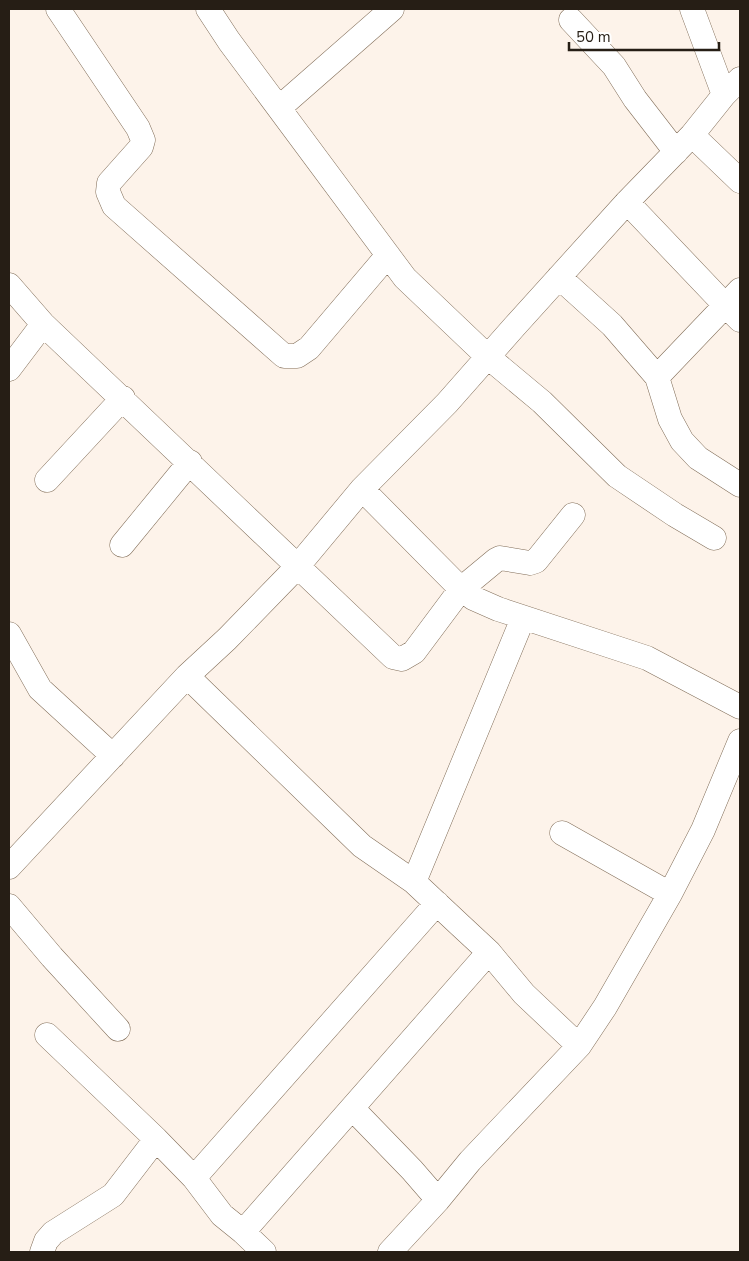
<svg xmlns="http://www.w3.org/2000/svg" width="749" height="1261" viewBox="0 0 749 1261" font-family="'Nunito Sans',sans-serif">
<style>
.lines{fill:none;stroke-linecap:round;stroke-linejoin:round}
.minor-casing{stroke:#826e59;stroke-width:25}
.minor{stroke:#fff;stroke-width:24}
</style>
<rect width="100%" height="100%" fill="#fdf3ea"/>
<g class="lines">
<g class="minor-casing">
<path id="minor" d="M58 9 138 128 143 140 141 147 109 183 108 192 114 206 284 356H297L309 348 388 255
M208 9 229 41 405 278 488 357 542 402 617 476 675 515 714 538
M692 9 724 95
M571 20 614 66 635 99 676 152
M279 108 392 9
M692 135 740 181
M627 202 726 306 740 320
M559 277 612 325 657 377 670 419 682 441 698 458 740 485
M9 285 43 324 393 657 402 659 414 652 461 589 496 560 500 558 530 563 536 561 573 515
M9 369 43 324
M657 377 740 290
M47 480 123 398
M362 489 461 589 473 598 498 609 647 658 740 707
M122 545 190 462
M9 634 40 689 113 756
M187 676 362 846 414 882 461 926 489 952 524 994 579 1046
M562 833 670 894
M9 867 187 676 227 639 297 567 362 489 447 403 514 327 627 202 692 135 724 95 740 79
M414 882 523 618
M9 906 52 957 118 1029
M47 1035 156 1139 194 1178 222 1215 243 1232 264 1252
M352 1108 412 1170 438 1200
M194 1178 437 903
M243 1232 489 952
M42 1252 46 1241 53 1233 113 1195 156 1139
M390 1252 438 1200 470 1161 579 1046 605 1007 670 894 703 830 740 741"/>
</g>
<use href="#minor" class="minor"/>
</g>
<rect width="749" height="1261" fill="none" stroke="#261e15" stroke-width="20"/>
<path d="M569 42v8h150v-8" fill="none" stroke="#261e15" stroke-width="2.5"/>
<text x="576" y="42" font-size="15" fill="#261e15" stroke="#ffffff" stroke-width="4" paint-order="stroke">50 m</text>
</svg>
